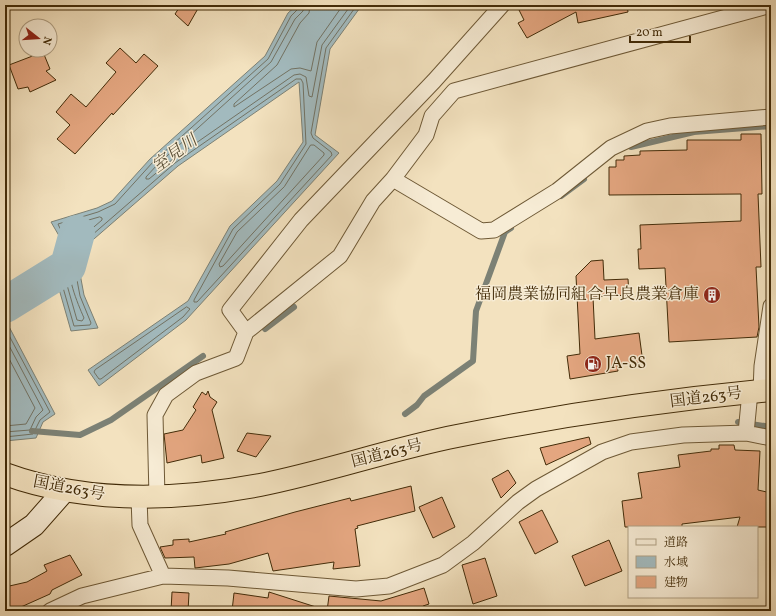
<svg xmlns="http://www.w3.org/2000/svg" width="776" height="616" viewBox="0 0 776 616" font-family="Vollkorn,'Noto Serif JP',serif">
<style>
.water{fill:#a2babe;stroke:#7c8175}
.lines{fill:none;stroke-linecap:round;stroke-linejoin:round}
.shore{stroke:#727263;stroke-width:1}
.stream{stroke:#7c8175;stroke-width:6}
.river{stroke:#a2babe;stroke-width:36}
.building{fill:#e4a680;stroke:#422b08}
.street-casing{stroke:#6e5936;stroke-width:17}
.secondary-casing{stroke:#422b08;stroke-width:24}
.highway-casing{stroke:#422b08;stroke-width:24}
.street{stroke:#f7ecd5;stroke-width:15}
.secondary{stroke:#f7ecd5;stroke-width:22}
.highway{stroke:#f3e2bf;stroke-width:22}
.labels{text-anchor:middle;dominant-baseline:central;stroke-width:3;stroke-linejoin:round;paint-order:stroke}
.poi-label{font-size:16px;fill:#422b08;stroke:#f7ecd5;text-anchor:end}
.street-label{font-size:16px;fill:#422b08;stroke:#f7ecd5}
.water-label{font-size:17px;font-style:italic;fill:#5a4f36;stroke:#f7ecd5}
</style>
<rect width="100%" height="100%" fill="#f3e2bf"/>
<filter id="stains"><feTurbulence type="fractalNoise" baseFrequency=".005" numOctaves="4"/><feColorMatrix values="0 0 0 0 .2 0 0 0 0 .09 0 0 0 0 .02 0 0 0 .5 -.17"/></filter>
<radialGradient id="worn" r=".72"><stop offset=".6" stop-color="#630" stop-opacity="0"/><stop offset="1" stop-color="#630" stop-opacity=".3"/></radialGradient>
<path class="water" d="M297 5H362L330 49 315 135 339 153 186 320 99 386 88 370 188 301 230 226 277 181 303 142 299 82 178 166 87 245 78 263 84 295 98 328 71 331 51 261 65 246 51 222 97 208 112 201 150 159 265 56 288 13Z
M5 319 55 414 43 422 36 438 5 441Z"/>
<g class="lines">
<path class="shore" d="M299 5 298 9 291 16 268 59 153 162 115 204 98 212 58 224 68 246 56 263 74 326 90 325 91 323 80 296 74 264 84 242 175 163 296 79H301L303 83 306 144 280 184 233 229 194 300V302H197L332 155 331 152 313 138 311 133 326 48 357 5
M304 5 303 11 295 19 271 62 157 165 146 177V179H149L173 159 294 75 300 74 306 77 309 96 312 97 322 45 351 5
M310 5 309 13 300 23 277 65 234 104V107L291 69 300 68 311 71 317 42 343 5
M311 145H314L324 153V155L223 266 220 267 219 264 237 232 284 187Z
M100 217 102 218V220L81 238 77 245H74L66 227Z
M67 257 70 258C66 276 77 302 84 318L82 321 77 320 61 264Z
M187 307 190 309 183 317 101 379H99L94 372 95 370Z
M5 328 50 412 40 420 33 434 5 437
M5 338 43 410 36 417 30 430 5 432
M5 351 35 408 26 424 5 426"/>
<path class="stream" d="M631 147 694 132 771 126
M561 196 584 179
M265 329 294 307
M405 414 417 405 424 396 473 361 476 311 505 232 511 228
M738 422 771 427
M32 431 80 435 111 420 203 356"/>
<path class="river" d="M5 305 68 266 77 233"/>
</g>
<path class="building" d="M181 5H200L188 26 175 14Z
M529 5H627L628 12 578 23 576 12 527 38 518 23 524 20 519 10Z
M120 48 136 63 144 54 158 66 113 115 112 113 75 154 57 139 70 125 56 112 71 94 86 107 116 72 106 63Z
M43 52 50 69 46 71 56 80 30 92 28 87 18 89 9 65Z
M741 134H761L762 194H758L761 267H756L759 327 757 337 669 342 665 268 639 269 638 249H641L640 225 741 221V194L609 195V167H616V160H624V156L640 155V151L687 150V140H741Z
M603 260 604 280 628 279 629 295 593 297 595 339 639 333 643 363 617 364 618 371 570 379 567 356 580 354 576 276 591 261Z
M208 391 210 397 217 402 212 410 224 458 202 463 201 455 167 463 164 434 183 430 196 410 193 407 202 392 206 395Z
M247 433 271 436 256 457 237 451Z
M589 437 591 444 546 465 540 448Z
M719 445H734L735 450 760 451 758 490 771 493V527H737L740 517 682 524V527H625L622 501 642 498 638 473 680 467 678 455 711 451V449H719Z
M508 470 516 483 501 498 492 479Z
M411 486 415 511 357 526 358 528 355 529 360 566 333 569 334 562 273 571 268 553 229 564 195 568 194 557 165 558 160 547 173 545V540L189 539V542L226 534 225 532 295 512 350 498 351 501Z
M442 497 455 527 433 538 419 507Z
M542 510 558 542 535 554 519 522Z
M609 540 622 571 585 586 572 556Z
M70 555 82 575 52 590 50 594 12 611H5V587L27 582 47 571 44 565Z
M485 558 497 596 473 604 462 565Z
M424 588 429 604 423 606 424 611H327L329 596 381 601Z
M172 592 189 593 188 611H171Z
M269 592 319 608 318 611H232L234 593 268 598Z"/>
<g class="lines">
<g class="street-casing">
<path id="street" d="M393 179 481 231 494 230 557 191 611 148 647 131 670 126 771 117
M246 332 230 310 301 220 434 81 502 5
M761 391 762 366 771 306
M746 433 750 392
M157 497 155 415 166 395 196 373 236 358 246 332 340 256 373 201 393 179 426 135 432 116 454 91 771 5
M139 498 140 525 163 576 228 578 356 589 389 586 443 565 473 543 518 502 536 489 602 452 631 442 683 435 746 433 771 438
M50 611 82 596 163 576"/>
</g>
<g class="secondary-casing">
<path id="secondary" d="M5 545 34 525 64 491"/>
</g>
<g class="highway-casing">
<path id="highway" d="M5 474C87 504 175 501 260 485 326 472 391 449 457 436 561 415 666 400 771 390"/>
</g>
<use href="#street" class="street"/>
<use href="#secondary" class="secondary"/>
<use href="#highway" class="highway"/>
</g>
<defs>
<g id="building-disc" transform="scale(0.9)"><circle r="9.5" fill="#8f2418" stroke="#f7ecd5"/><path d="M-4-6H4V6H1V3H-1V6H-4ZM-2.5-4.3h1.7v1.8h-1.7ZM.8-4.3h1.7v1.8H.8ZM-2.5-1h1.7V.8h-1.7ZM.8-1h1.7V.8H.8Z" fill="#fff"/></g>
<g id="fuel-disc" transform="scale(0.9)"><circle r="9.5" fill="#8f2418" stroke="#f7ecd5"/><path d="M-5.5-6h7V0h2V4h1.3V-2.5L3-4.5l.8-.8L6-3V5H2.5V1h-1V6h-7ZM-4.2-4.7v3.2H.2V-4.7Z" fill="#fff"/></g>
</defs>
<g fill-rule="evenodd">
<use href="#building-disc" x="712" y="295"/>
<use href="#fuel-disc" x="593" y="364"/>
</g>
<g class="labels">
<g class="poi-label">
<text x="699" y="295">福岡農業協同組合早良農業倉庫</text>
<text x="606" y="364" text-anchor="start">JA-SS</text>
</g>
<g class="street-label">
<text transform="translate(706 398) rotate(-7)">国道263号</text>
<text transform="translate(387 454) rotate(-14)">国道263号</text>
<text transform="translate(69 489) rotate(11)">国道263号</text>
</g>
<g class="water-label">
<text transform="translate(175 154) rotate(-36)">室見川</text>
</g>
</g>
<rect width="776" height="616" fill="none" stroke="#f3e2bf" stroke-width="20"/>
<rect x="6" y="6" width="764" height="604" fill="none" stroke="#422b08" stroke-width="2"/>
<rect x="10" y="10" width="756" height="596" fill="none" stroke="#422b08"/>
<rect x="628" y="526" width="130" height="72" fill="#f7ecd5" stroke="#af9f83"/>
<rect x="636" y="539" width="20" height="6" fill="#f7ecd5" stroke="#af9f83"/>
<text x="664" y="546" font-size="12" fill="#422b08">道路</text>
<rect x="636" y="556" width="20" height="12" fill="#a2babe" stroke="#af9f83"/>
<text x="664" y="566" font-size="12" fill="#422b08">水域</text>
<rect x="636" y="576" width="20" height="12" fill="#e4a680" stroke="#af9f83"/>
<text x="664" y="586" font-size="12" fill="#422b08">建物</text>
<g transform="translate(38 38) rotate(107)"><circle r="19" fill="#f7ecd5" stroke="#af9f83"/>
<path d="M0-3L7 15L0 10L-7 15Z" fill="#8f2418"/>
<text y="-6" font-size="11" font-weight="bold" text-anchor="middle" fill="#422b08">N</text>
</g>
<path d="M630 36v6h60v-6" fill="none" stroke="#422b08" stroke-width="2"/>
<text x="636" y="36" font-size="12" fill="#422b08" stroke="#f7ecd5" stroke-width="3" paint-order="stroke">20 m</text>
<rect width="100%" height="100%" filter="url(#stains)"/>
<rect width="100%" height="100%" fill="url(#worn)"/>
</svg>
